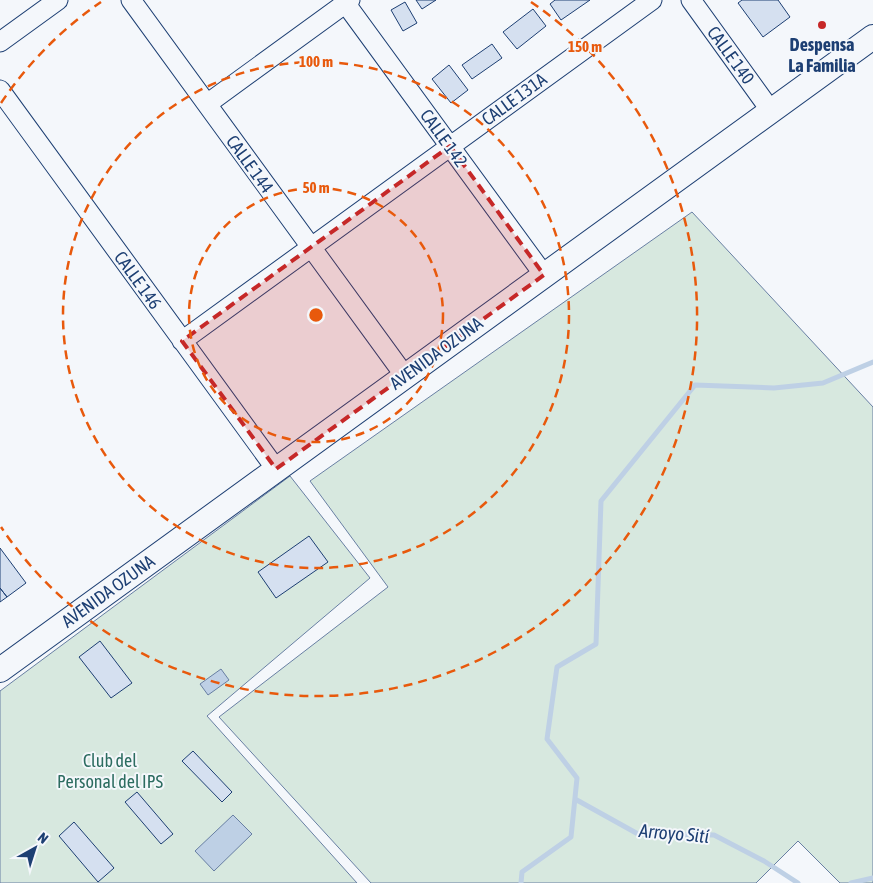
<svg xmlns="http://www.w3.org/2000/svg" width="873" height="883" viewBox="0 0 873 883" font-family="'Asap Condensed',sans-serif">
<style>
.green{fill:#d7e8df;stroke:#687fa3}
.water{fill:#bed0e5;stroke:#687fa3}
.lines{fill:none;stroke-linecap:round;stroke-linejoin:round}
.stream{stroke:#bed0e5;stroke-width:5}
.building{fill:#d5e0f0;stroke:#1d3f73}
.minor-casing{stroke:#1d3f73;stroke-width:21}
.major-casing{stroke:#1d3f73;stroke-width:26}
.minor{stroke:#f4f7fb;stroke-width:19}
.major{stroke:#f4f7fb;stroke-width:24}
.marked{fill:#c62828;fill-opacity:0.2;stroke:#c62828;stroke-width:4;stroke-dasharray:10 6;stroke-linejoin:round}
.ring{fill:none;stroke:#e8590c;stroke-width:2.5;stroke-dasharray:9 6}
.poi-dot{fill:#c62828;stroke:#f4f7fb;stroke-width:2}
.labels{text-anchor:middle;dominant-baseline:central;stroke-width:4;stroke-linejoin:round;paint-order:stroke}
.poi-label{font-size:18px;font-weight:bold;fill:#1d3f73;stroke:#f4f7fb}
.street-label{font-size:18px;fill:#1d3f73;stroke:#f4f7fb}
.park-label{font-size:18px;fill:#2c6c60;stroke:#f4f7fb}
.water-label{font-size:19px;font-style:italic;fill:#1d3f73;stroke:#f4f7fb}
.centre{fill:#e8590c;stroke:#f4f7fb;stroke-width:2.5}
.ring-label{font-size:15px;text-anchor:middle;font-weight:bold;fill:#e8590c;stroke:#f4f7fb;stroke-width:4;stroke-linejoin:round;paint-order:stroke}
</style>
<rect width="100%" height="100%" fill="#f4f7fb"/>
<path class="green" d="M692 212 873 407V883H840L798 841 756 883H371L219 717 388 587 310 481Z
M290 476 370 578 207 716 357 883H0V691Z"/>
<path class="water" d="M221 669 229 680 208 695 200 684Z
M233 815 252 834 214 871 195 851Z"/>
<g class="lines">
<path class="stream" d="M575 799 638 834 714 835 764 861 798 883
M521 883 522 872 571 837 577 778 547 739 557 667 596 644 601 501 695 385 774 388 823 383 873 362
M851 883 873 878"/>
</g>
<path class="building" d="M416 0H436L422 9Z
M555 0H590L561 20 550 4Z
M742 0H778L790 17 763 37 738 3Z
M405 2 417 23 403 31 391 10Z
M533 9 546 26 517 49 503 32Z
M492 44 502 58 472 79 462 65Z
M449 65 468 90 451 103 432 79Z
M309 536 328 562 276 598 258 572Z
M0 548 26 583 7 597 0 588Z
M0 588 7 597 0 602Z
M100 641 132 683 111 698 79 657Z
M193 751 232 792 222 802 182 761Z
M137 792 173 834 161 844 125 802Z
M74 822 114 868 98 882 59 836Z"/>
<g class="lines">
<g class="minor-casing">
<path id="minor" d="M131 0 405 376
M343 0 544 275
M691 0 771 111
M0 42 58 0
M0 90 276 469
M207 104 350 0
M182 341 652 0"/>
</g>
<g class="major-casing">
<path id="major" d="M0 670 873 37"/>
</g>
<use href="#minor" class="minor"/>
<use href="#major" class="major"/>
</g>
<path class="marked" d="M450 146 544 275 276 469 182 341Z"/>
<g class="ring">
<circle cx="316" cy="315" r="127"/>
<circle cx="316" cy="315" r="253"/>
<path d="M1 103A380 380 0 0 1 101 2M531 2A380 380 0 1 1 1 527"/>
</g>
<circle class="poi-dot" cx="822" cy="25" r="5"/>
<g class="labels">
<g class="poi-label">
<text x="822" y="44">Despensa<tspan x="822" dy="21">La Familia</tspan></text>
</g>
<g class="street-label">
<text transform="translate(731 55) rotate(54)">CALLE 140</text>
<text transform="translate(514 99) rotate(-36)">CALLE 131A</text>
<text transform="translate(444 138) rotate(54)">CALLE 142</text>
<text transform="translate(250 164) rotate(54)">CALLE 144</text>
<text transform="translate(138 280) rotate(54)">CALLE 146</text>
<text transform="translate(436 353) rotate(-36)">AVENIDA OZUNA</text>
<text transform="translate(108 591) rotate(-36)">AVENIDA OZUNA</text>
</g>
<g class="park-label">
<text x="110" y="760">Club del<tspan x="110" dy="21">Personal del IPS</tspan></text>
</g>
<g class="water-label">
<text transform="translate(674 833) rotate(5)">Arroyo Sití</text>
</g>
</g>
<circle cx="316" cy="315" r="8" class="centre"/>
<g class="ring-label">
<text x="585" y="52">150 m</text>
<text x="316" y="67">100 m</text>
<text x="316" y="193">50 m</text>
</g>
<g transform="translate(35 848) rotate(39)" stroke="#f4f7fb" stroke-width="4" paint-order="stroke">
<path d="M0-4L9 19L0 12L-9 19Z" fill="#1d3f73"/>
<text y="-8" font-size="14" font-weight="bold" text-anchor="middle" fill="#1d3f73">N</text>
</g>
</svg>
